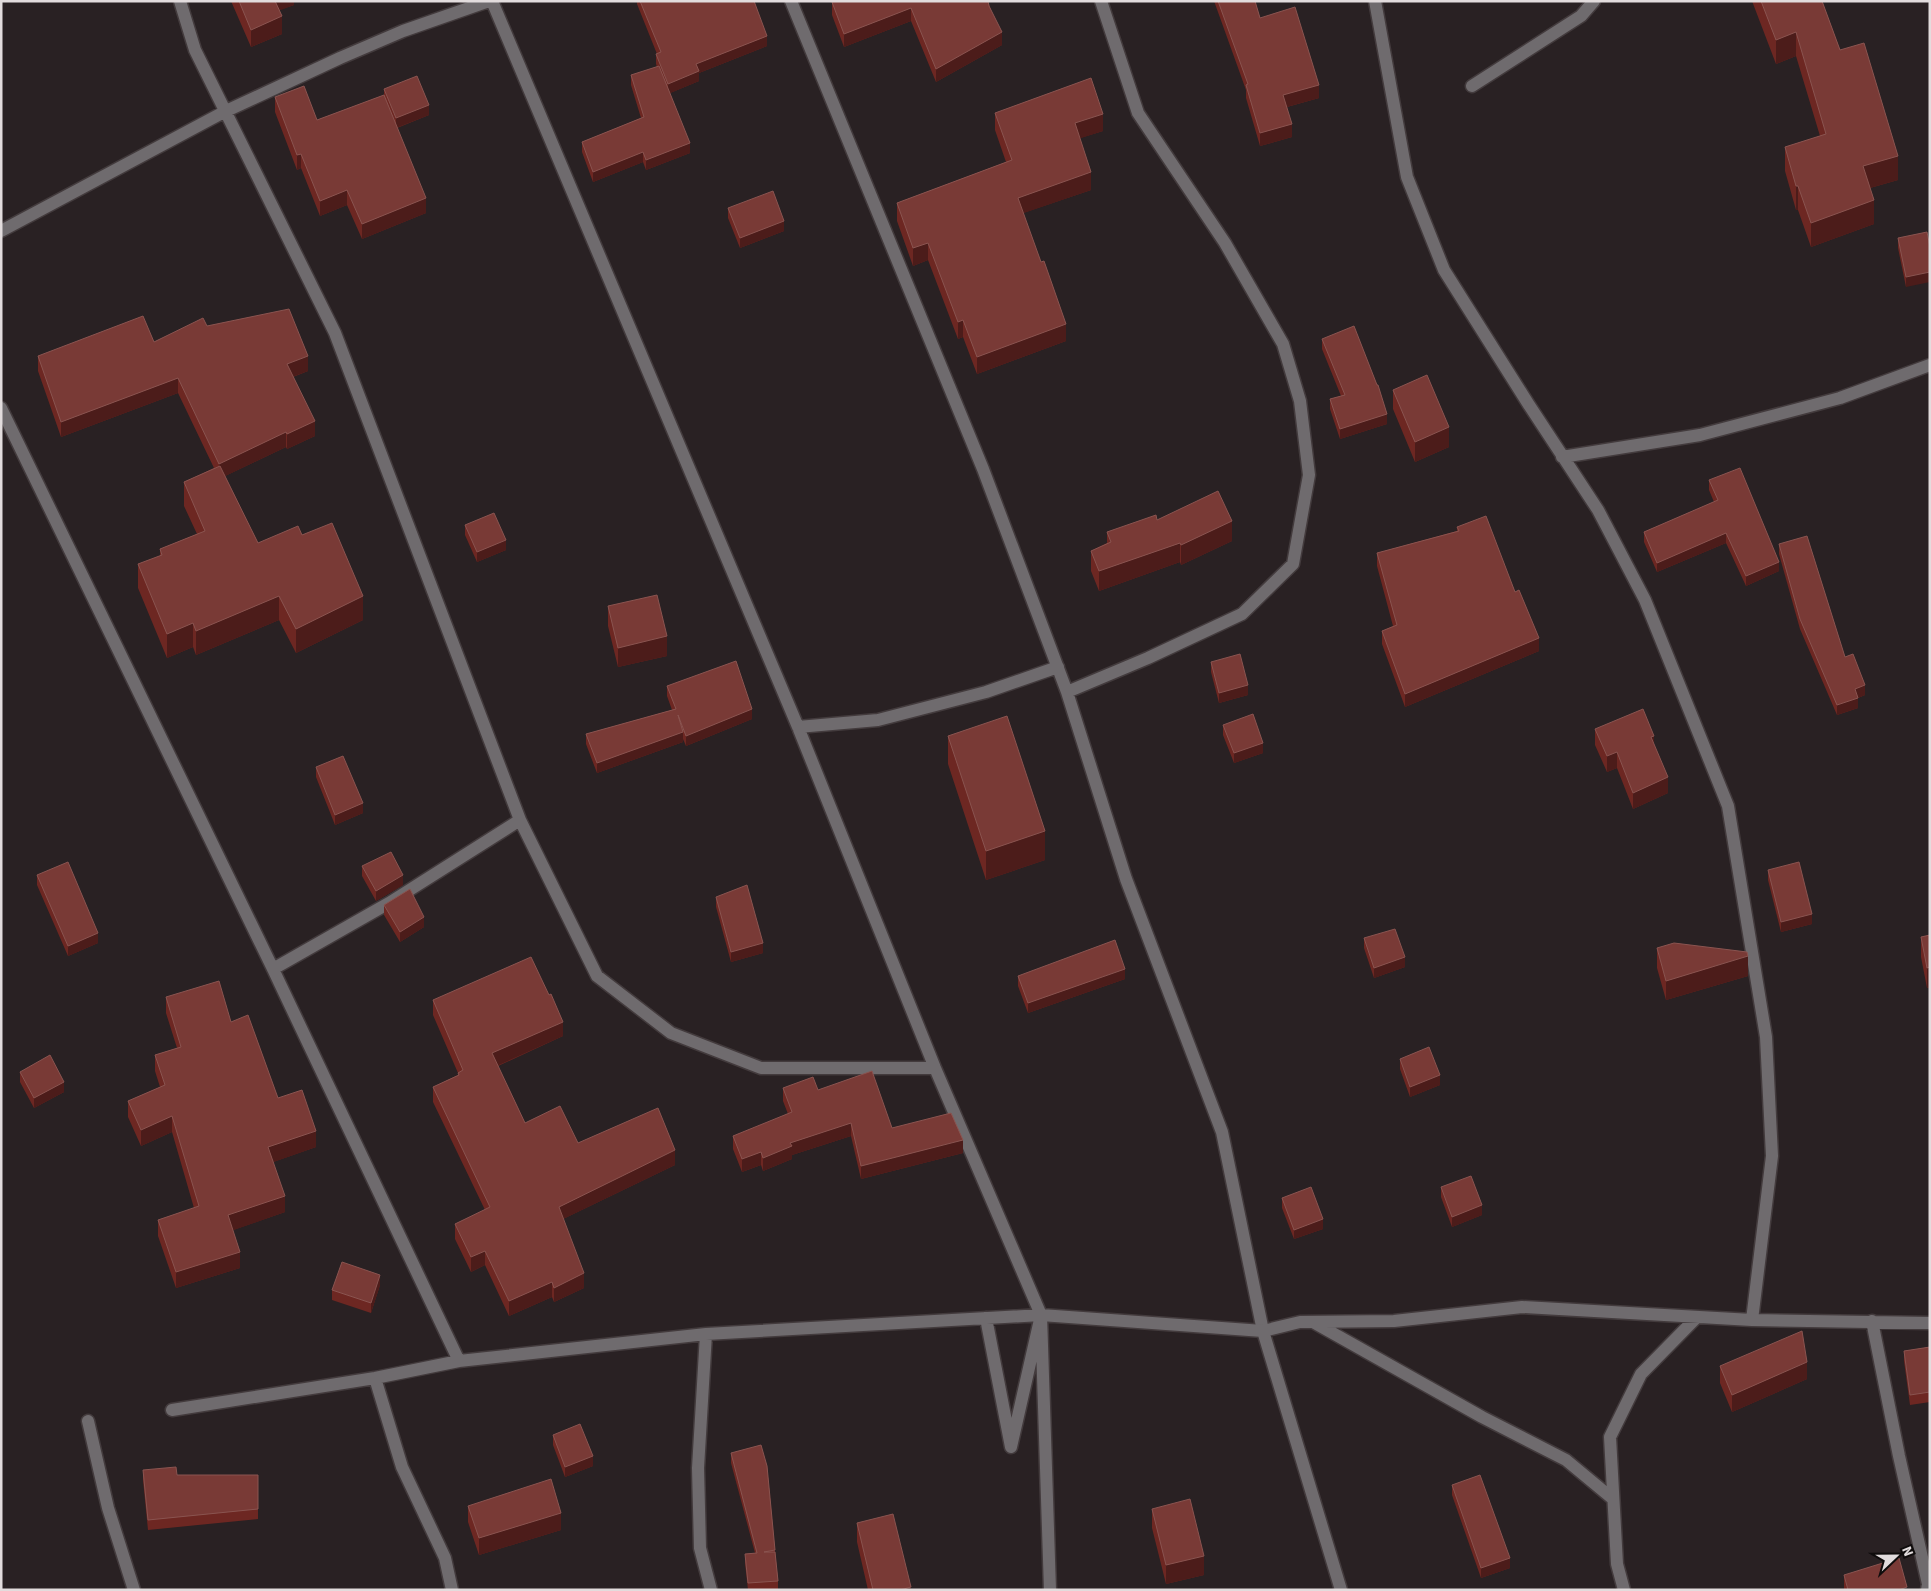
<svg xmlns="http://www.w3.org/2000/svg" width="1931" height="1591" viewBox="0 0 1931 1591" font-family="'Source Sans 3',sans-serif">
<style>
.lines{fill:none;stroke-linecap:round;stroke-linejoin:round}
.minor-casing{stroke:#433b3d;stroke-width:15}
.minor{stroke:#6f6b6e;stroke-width:12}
.wall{fill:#6d2722}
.shaded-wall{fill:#4c1c1a}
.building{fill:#793a36;stroke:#8a5450}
</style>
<rect width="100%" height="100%" fill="#292123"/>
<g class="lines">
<g class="minor-casing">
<path id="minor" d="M180 1 195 50 335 333 520 820 597 976 671 1033 761 1068H935
M492 1 798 727 935 1068 1041 1315
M791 1 983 469 1067 692 1126 879 1222 1132 1263 1331 1341 1590
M1375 1 1407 177 1444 270 1529 405 1598 510 1645 600 1728 806 1766 1037 1772 1156 1752 1320
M1472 86 1581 16 1594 1
M1 231 224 112 340 58 403 31 489 1
M1 408 273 969 459 1361
M1562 457 1700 435 1840 398 1930 365
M1067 692 1148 658 1242 614 1293 564 1309 475 1300 401 1283 344 1225 243 1138 113 1101 1
M798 727 878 720 986 692 1058 667
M273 969 389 903 520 820
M986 1318 1011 1447 1041 1315 1050 1590
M1872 1321 1899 1456 1928 1584 1927 1590
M1313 1322 1482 1417 1566 1460 1613 1499
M706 1334 698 1468 700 1548 711 1590
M375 1378 402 1467 445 1558 452 1590
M172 1410 375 1378 459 1361 706 1334 1041 1315 1263 1331 1300 1322 1394 1321 1522 1307 1752 1320 1930 1323
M88 1421 108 1508 134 1590
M1624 1590 1617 1564 1610 1437 1641 1374 1697 1317"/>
</g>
<use href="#minor" class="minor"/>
</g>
<path class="wall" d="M231 1H296L294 2V5L279 10 282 34 251 47Z
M637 1H754L767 46 699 73V81L670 93 690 153 646 170 643 162 593 182 582 152V142L641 118 631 85V75L657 67 656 64V54H657L637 4Z
M988 1 1002 45 936 82 911 21 844 47 832 15V2Z
M1214 1H1255L1260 18 1319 98 1287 107 1292 137 1260 146 1246 98V90Z
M1752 1H1822L1840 50 1898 180 1870 188 1874 224 1811 247 1798 210H1796L1785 171V147L1820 136 1796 56 1776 64Z
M384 89 429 115 397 128 426 213 362 239 347 205 320 216 301 168 297 170 275 112V97L317 120 384 95Z
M995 113 1103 131 1080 138 1091 190 1023 213 1066 341 977 374 963 337 958 339 928 260 913 266 897 221V203L1006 162 995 130Z
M728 208 784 231 740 248 728 218Z
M1898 238 1930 247 1906 287 1898 248Z
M207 326 308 371 293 377 315 436 287 449 286 447 225 476 258 543 302 535 363 620 296 653 279 620 196 655 193 647 167 658 138 588V564L160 556V549L197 534 184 506V482L214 468 178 393 61 437 38 371V356L154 342Z
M1322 339 1387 424 1340 439 1330 409V399L1341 396 1322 349Z
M1393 390 1449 447 1415 462 1393 409Z
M1709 480 1779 571 1746 586 1726 543 1657 572 1644 542V532L1714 502 1709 490Z
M1157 520 1232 541 1181 565 1180 562 1099 591 1091 571V551L1107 543V532Z
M465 525 506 550 477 562 465 535Z
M1457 527 1539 651 1405 707 1382 644V631L1393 626 1377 566V553L1457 531Z
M1779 544 1845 657 1865 695 1858 698V708L1837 715 1800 629 1779 554Z
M608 606 667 656 618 667 608 626Z
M1211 662 1248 695 1219 703 1211 672Z
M667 686 752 719 686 746 683 739V742L597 773 586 744V734L672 710 667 696Z
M1223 725 1263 753 1234 763 1223 735Z
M1595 729 1654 745 1668 793 1633 809 1617 768 1607 772 1595 745Z
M948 736 1045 860 986 880 948 764Z
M316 767 363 813 335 825 316 777Z
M362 866 403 885 376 901 362 876Z
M1768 870 1812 924 1781 932 1768 880Z
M37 875 98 943 68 956 37 885Z
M716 897 763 953 731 962 716 907Z
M384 905 424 927 400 942 384 915Z
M1930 935V987L1927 988 1921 957V937Z
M1364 938 1405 967 1374 978 1364 948Z
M1657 948 1748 976 1666 1000 1657 968Z
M1018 976 1125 979 1028 1013 1018 986Z
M166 997 231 1022 278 1098 316 1147 273 1162 285 1212 233 1230 240 1268 176 1288 158 1236V1220L194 1208 172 1132 141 1146 128 1117V1101L160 1087 155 1071V1055L177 1048 166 1013Z
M433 1000 563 1036 498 1066 525 1123 578 1143 675 1165 563 1219 584 1288 554 1302 552 1297 509 1316 485 1265 471 1272 455 1239V1224L485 1210 433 1102V1087L458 1075V1073L433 1015Z
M1400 1059 1440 1085 1410 1097 1400 1069Z
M20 1072 64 1092 34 1108 20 1082Z
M783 1088 818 1090 892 1128 963 1153 861 1179 851 1136 792 1155V1159L763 1171 761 1165 742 1172 733 1149V1136L788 1114 783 1101Z
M1441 1187 1482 1215 1452 1227 1441 1197Z
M1282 1198 1323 1229 1294 1239 1282 1208Z
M380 1285 371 1313 332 1300V1290Z
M1930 1347V1402L1910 1405 1904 1361V1351Z
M1720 1366 1807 1379 1732 1412 1720 1383Z
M553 1435 593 1466 565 1477 553 1445Z
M731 1453 767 1466 778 1581V1590H748L745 1563V1554L755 1553 731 1463Z
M143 1470 177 1475H258V1519L148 1530 143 1480Z
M1452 1485 1510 1568 1481 1578 1452 1495Z
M468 1506 561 1530 479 1555 468 1522Z
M1152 1509 1204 1575 1166 1584 1152 1528Z
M857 1523 911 1590H868L857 1542Z
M1844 1575 1907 1590H1844Z"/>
<path class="shaded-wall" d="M273 1H296L294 2V5L273 13Z
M911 8V21L844 47V34Z
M282 16V34L251 47V30Z
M1002 32V45L936 82V69Z
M1796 32V56L1776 64V40Z
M767 36V46L699 73V81L668 94V84L696 64Z
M1319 85V98L1283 108V95Z
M429 105V115L396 128V118Z
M1103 114V131L1075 140V123Z
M1292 124V137L1260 146V133Z
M690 143V153L646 170V160Z
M643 152V162L593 182V172Z
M301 154V168L297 170V155Z
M1898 156V180L1863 190V166Z
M1091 172V190L1018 215V198Z
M1796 186H1798V210H1796Z
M347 190V205L320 216V201Z
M426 198V213L362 239V224Z
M1874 200V224L1811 247V223Z
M784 221V231L740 248V238Z
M928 243V260L913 266V248Z
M1930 272V282L1906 287V277Z
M963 320V337L958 339V322Z
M1066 324V341L977 374V357Z
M308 356V371L287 379V364Z
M178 378V393L61 437V422Z
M1387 414V424L1340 439V429Z
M315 421V436L287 449V434Z
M1449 427V447L1415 462V442Z
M286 432V447L219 479V464Z
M1232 521V541L1181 565V545Z
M1726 533V543L1657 572V563Z
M506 540V550L477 562V552Z
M1180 543V562L1099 591V571Z
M1779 562V571L1746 586V576Z
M279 596V620L196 655V631Z
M363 596V620L296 653V629Z
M193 623V647L167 658V634Z
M667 636V656L618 667V648Z
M1539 638V651L1405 707V694Z
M1248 685V695L1219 703V693Z
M1865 685V695L1858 698V708L1837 715V705L1855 689Z
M752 709V719L686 746V736Z
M683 732V742L597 773V763Z
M1654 736V752L1651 737Z
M1263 743V753L1234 763V753Z
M1617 752V768L1607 772V756Z
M1668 777V793L1633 809V793Z
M363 803V813L335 825V815Z
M1045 831V860L986 880V851Z
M403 875V885L376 901V891Z
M1812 914V924L1781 932V922Z
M424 917V927L400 942V932Z
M98 933V943L68 956V946Z
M763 943V953L731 962V952Z
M1748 956V976L1666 1000V981Z
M1405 957V967L1374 978V968Z
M1930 967V987L1927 988V968Z
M1125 969V979L1028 1013V1003Z
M563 1022V1036L492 1068V1053Z
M1440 1075V1085L1410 1097V1087Z
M64 1082V1092L34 1108V1098Z
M172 1116V1132L141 1146V1130Z
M851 1123V1136L792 1155V1159L763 1171V1158L790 1143Z
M316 1131V1147L268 1164V1147Z
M963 1140V1153L861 1179V1166Z
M675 1150V1165L559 1221V1207Z
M761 1152V1165L742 1172V1159Z
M285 1196V1212L228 1232V1215Z
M1482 1205V1215L1452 1227V1217Z
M1323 1219V1229L1294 1239V1230Z
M485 1251V1265L471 1272V1257Z
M240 1252V1268L176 1288V1272Z
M584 1273V1288L554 1302V1288Z
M380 1275V1285L371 1313V1303Z
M552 1282V1297L509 1316V1301Z
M1807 1362V1379L1732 1412V1395Z
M593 1456V1466L565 1477V1467Z
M561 1513V1530L479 1555V1538Z
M1204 1556V1575L1166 1584V1565Z
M1510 1558V1568L1481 1578V1568Z
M911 1587V1590H900Z"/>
<path class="building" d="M239 1H275L282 16 251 30Z
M640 1H754L767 36 696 64 699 71 668 84 656 54 661 52Z
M833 1H988L989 6 1002 32 936 69 911 8 844 34 832 2Z
M1218 1H1255L1260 18 1295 7 1319 85 1283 95 1292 124 1260 133 1246 85 1248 84Z
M1761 1H1822L1840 50 1864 43 1898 156 1863 166 1874 200 1811 223 1798 186H1796L1785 147 1826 134 1796 32 1776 40Z
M659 66 690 143 646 160 643 152 593 172 582 142 644 117 631 75Z
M417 76 429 105 396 118 384 89Z
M1091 78 1103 114 1075 123 1091 172 1018 198 1041 262 1044 261 1066 324 977 357 963 320 958 322 928 243 913 248 897 203 1012 160 995 113Z
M304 86 317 120 384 95 426 198 362 224 347 190 320 201 301 154 297 155 275 97Z
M773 191 784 221 740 238 728 208Z
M1927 232 1930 247V272L1906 277 1898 238Z
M289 309 308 356 287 364 315 421 287 434 286 432 219 464 178 378 61 422 38 356 143 316 154 342 203 318 207 326Z
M1354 326 1377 385H1378L1387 414 1340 429 1330 399 1345 395 1322 339Z
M1427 375 1449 427 1415 442 1393 390Z
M220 466 258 543 298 526 302 535 332 523 363 596 296 629 279 596 196 631 193 623 167 634 138 564 162 555 160 549 205 531 184 482Z
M1740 468 1779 562 1746 576 1726 533 1657 563 1644 532 1718 500 1709 480Z
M1218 491 1232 521 1181 545 1180 543 1099 571 1091 551 1111 542 1107 532 1156 515 1157 520Z
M494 513 506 540 477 552 465 525Z
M1486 516 1515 592 1519 590 1539 638 1405 694 1382 631 1397 625 1377 553 1459 531 1457 527Z
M1807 536 1845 657 1853 654 1865 685 1855 689 1858 698 1837 705 1800 619 1779 544Z
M657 595 667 636 618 648 608 606Z
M1240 654 1248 685 1219 693 1211 662Z
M736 661 752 709 686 736 678 715 683 732 597 763 586 734 676 709 667 686Z
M1643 709 1654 736 1651 737 1668 777 1633 793 1617 752 1607 756 1595 729Z
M1253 714 1263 743 1234 753 1223 725Z
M1007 716 1045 831 986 851 948 736Z
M343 756 363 803 335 815 316 767Z
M391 852 403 875 376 891 362 866Z
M68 862 98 933 68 946 37 875Z
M1799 862 1812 914 1781 922 1768 870Z
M747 885 763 943 731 952 716 897Z
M410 889 424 917 400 932 384 905Z
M1395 929 1405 957 1374 968 1364 938Z
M1930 935V967L1927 968 1921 937Z
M1115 940 1125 969 1028 1003 1018 976Z
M1674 943 1747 952 1748 956 1666 981 1657 948Z
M531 957 549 995 551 994 563 1022 492 1053 525 1123 560 1106 578 1143 658 1108 675 1150 559 1207 584 1273 554 1288 552 1282 509 1301 485 1251 471 1257 455 1224 490 1207 433 1087 459 1075 458 1073 463 1070 433 1000Z
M219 981 231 1022 248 1015 278 1098 302 1090 316 1131 268 1147 285 1196 228 1215 240 1252 176 1272 158 1220 199 1206 172 1116 141 1130 128 1101 165 1085 155 1055 181 1047 166 997Z
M1429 1047 1440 1075 1410 1087 1400 1059Z
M50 1055 64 1082 34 1098 20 1072Z
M872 1071 892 1128 951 1113 963 1140 861 1166 851 1123 790 1143 792 1146 763 1158 761 1152 742 1159 733 1136 792 1112 783 1088 813 1077 818 1090Z
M1471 1176 1482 1205 1452 1217 1441 1187Z
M1311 1187 1323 1219 1294 1230 1282 1198Z
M342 1262 380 1275 371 1303 332 1290Z
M1802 1331 1807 1362 1732 1395 1720 1366Z
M1930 1347V1392L1910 1395 1904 1351Z
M580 1424 593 1456 565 1467 553 1435Z
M761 1445 767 1466 775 1550 764 1552H775L778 1581 748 1583 745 1554 757 1553 731 1453Z
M176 1467 177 1475H258V1509L148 1520 143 1470Z
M1480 1475 1510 1558 1481 1568 1452 1485Z
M551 1479 561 1513 479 1538 468 1506Z
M1190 1499 1204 1556 1166 1565 1152 1509Z
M893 1514 911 1587 900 1590H873L857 1523Z
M1899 1558 1907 1587 1899 1590H1848L1844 1575Z"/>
<rect width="1931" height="1591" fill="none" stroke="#e2dcdd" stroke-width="5"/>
<g transform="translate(1896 1556) rotate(68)" stroke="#0f0c0c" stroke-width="4" paint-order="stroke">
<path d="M0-4L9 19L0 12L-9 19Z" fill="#e2dcdd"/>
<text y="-8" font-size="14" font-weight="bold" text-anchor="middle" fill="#e2dcdd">N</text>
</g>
</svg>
